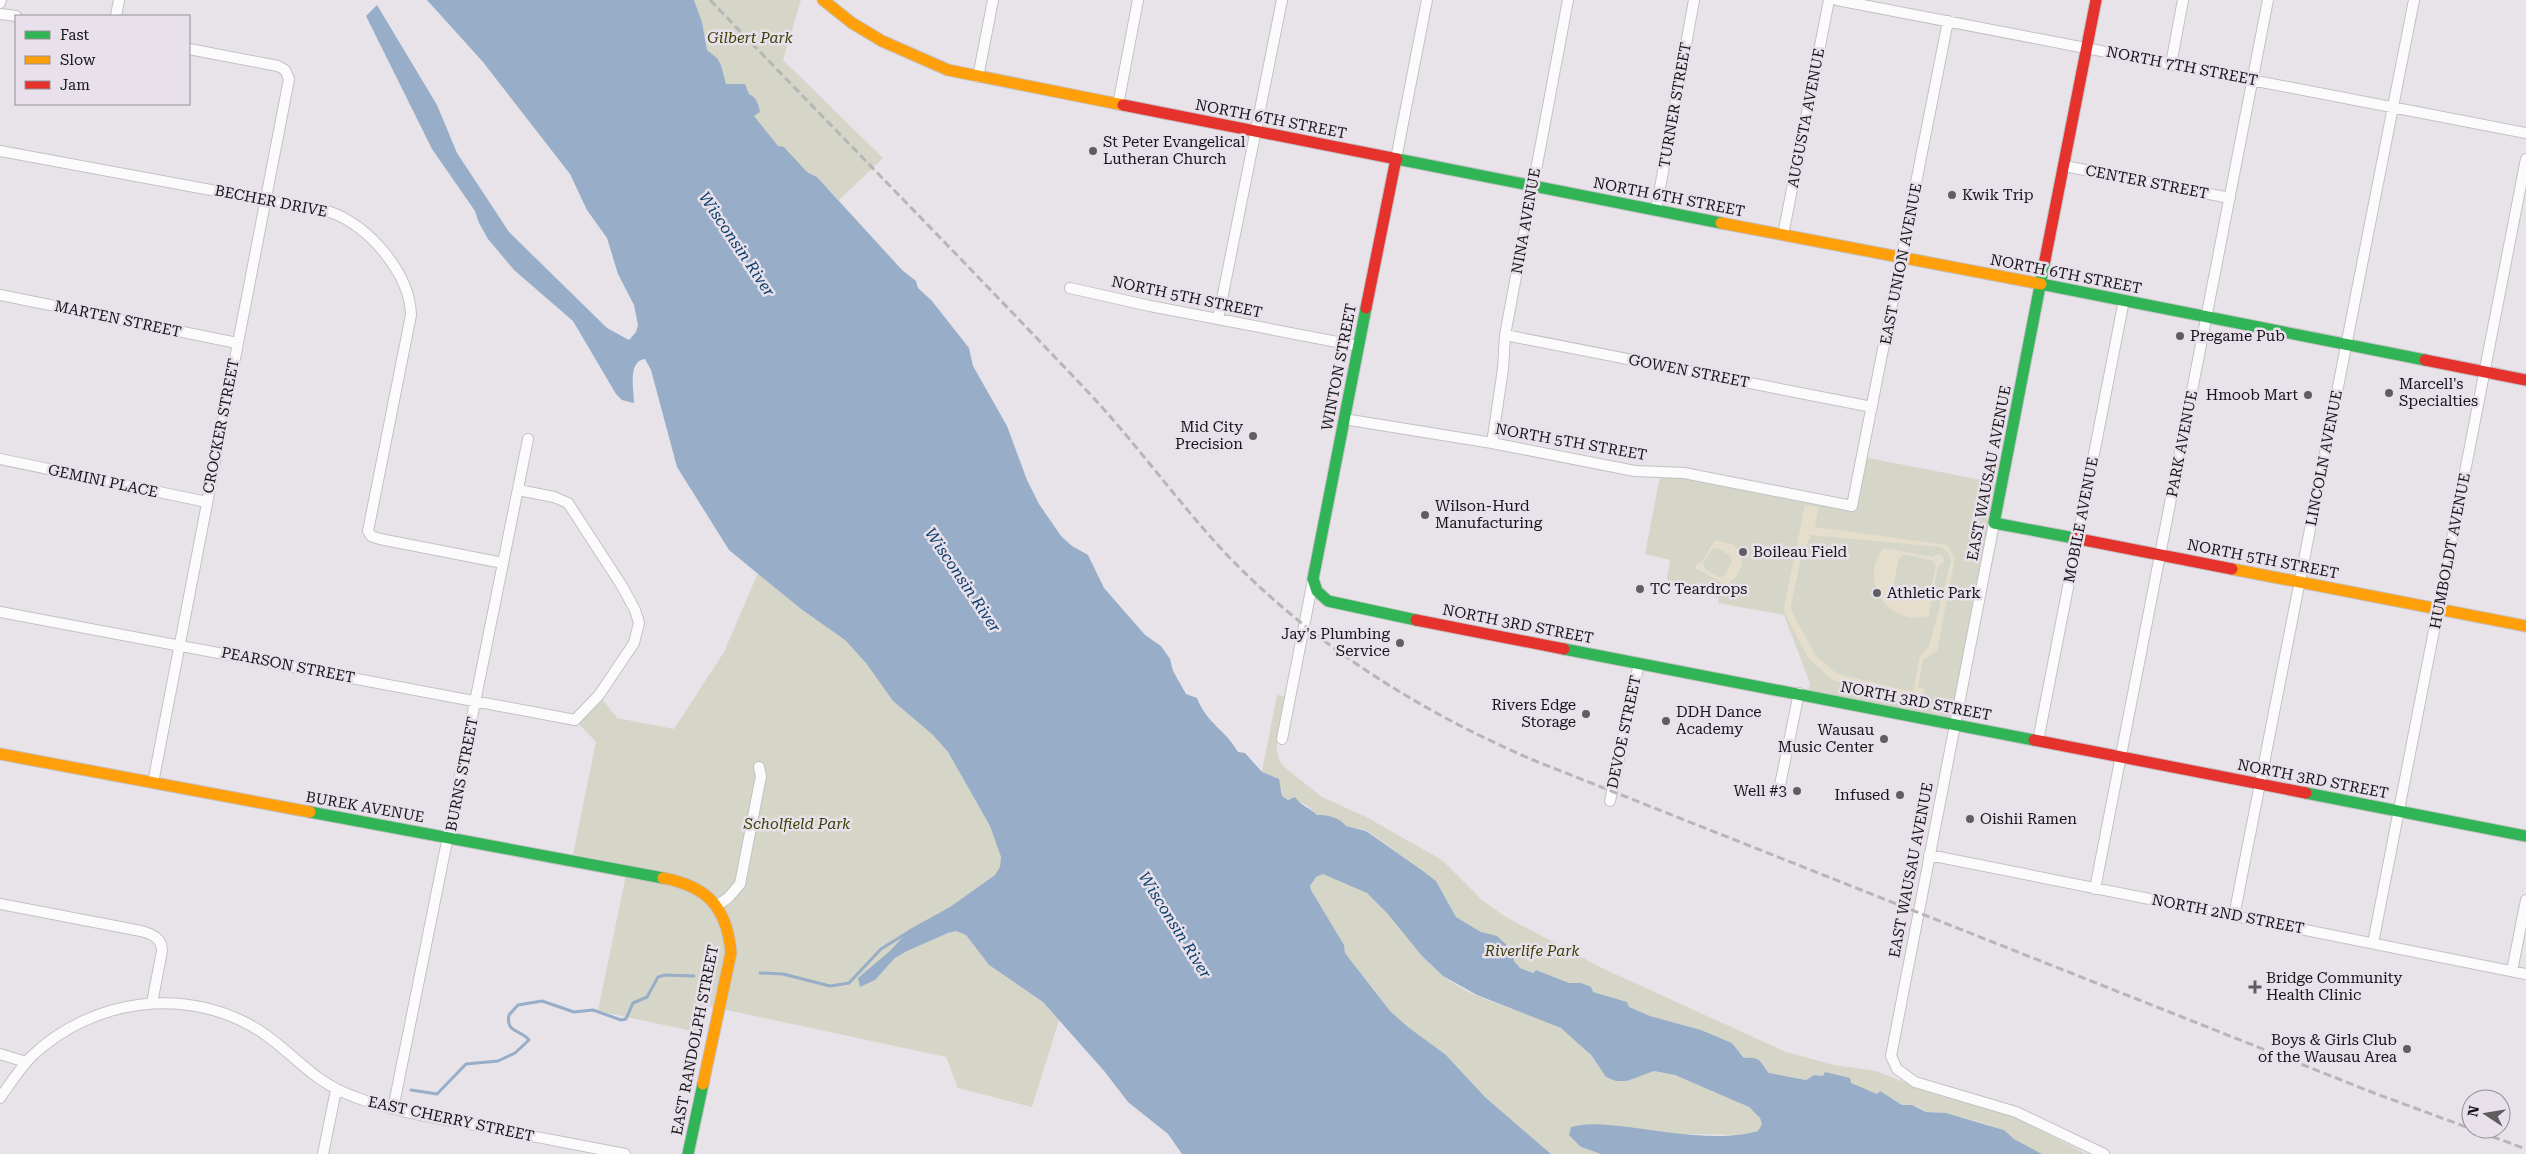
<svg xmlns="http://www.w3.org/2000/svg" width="2526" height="1154" viewBox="0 0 2526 1154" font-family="'Roboto Serif',serif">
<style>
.green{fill:#d5d6c7}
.sand{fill:#e5decc;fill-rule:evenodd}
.water{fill:#97adc8}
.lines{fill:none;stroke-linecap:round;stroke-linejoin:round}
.stream{stroke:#97adc8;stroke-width:3}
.street-casing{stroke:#c4c1c6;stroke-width:12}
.fast-casing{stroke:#c4c1c6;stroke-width:13}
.slow-casing{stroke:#c4c1c6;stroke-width:13}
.jam-casing{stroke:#c4c1c6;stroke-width:13}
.street{stroke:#fbfbfc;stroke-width:10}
.fast{stroke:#30b455;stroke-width:11}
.slow{stroke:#ff9f0a;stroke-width:11}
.jam{stroke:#e5322d;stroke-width:11}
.rail{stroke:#b7b6b7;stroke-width:3;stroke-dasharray:8 4;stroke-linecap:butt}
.poi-dot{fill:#605d61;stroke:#e8e1eb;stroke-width:2}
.labels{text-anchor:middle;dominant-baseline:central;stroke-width:5;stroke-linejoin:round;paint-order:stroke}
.park-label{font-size:15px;font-style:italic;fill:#3b3f05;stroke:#e8e1eb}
.street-label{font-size:15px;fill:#171518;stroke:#e8e1eb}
.poi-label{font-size:15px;fill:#171518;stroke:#e8e1eb;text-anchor:start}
.water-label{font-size:16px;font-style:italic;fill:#0a3f6d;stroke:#e8e1eb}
</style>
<rect width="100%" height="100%" fill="#e7e3e9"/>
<path class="green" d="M694 0H801L783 60 883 158 839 200 817 177 807 172 795 161 788 150 778 147 753 116 759 112C758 103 757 98 749 94L745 84 726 85 721 65 717 58 707 50 702 22Z
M1863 457 2002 484 1956 723 1807 695 1810 683 1784 615 1718 603 1719 598 1674 588 1667 579 1670 560 1645 554 1661 471 1853 507Z
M758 573 801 609 845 640 866 663 893 701 933 735 948 752 990 826 1001 857 1000 867 995 875 950 907 910 929 860 987 875 980 895 958 907 951 948 933 955 931 966 935 989 965 1043 1002 1059 1020 1032 1107 958 1088 946 1057 708 1006 702 1033 598 1011 628 865 573 854 596 742 575 720 599 695 617 718 674 729 724 652Z
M1277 695 1286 697C1283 716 1269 749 1283 766L1322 797 1366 817 1442 860 1482 900 1504 916 1604 969 1786 1052 1834 1065 1876 1071 1934 1094 1999 1112 2024 1121 2086 1154H2042L2014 1139 2004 1130 1984 1123 1946 1113 1926 1112 1919 1107 1902 1105 1894 1099 1823 1076 1814 1075 1806 1080 1769 1073 1749 1058H1745L1732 1043 1701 1030 1650 1016 1629 1007 1627 1002 1592 992 1581 983H1569L1536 970 1533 973 1520 968 1514 961 1513 951 1497 937 1481 932 1456 917 1436 881 1423 871 1366 830 1346 826 1334 818 1317 815 1308 806 1291 798 1288 800 1282 796V790L1276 777 1267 776 1262 772Z
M1323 874C1337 878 1356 885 1368 894 1397 916 1414 952 1442 975 1476 1003 1522 1008 1560 1028 1579 1038 1594 1060 1607 1077L1627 1081 1654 1071 1675 1075 1749 1107 1760 1118 1762 1124 1758 1131 1745 1135 1685 1134 1581 1147 1601 1154H1551L1485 1097 1446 1055 1408 1027 1390 1011 1345 953 1344 945 1311 890 1310 886 1316 877Z"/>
<path class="sand" d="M1805 505 1818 507 1815 527 1947 545 1955 558 1937 651 1923 660 1918 687 1924 689 1921 704 1888 697V694L1833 680 1809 659 1785 614 1784 607ZM1811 535 1941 547 1948 552 1951 561 1929 647 1920 656 1913 692 1837 674 1815 655 1792 612 1791 605 1801 559Z
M1715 540 1733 544C1748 558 1742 575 1726 585L1695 568 1696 564 1701 563ZM1717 548 1731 556 1732 562 1724 576 1719 577 1705 569 1703 563 1712 549Z
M1883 548 1933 557 1937 554 1943 556 1944 562 1938 566 1929 616C1888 627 1858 582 1883 548ZM1904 555 1932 560 1936 565 1930 593 1925 597 1897 592 1893 586 1899 559Z"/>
<path class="water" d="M427 0H694L702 22 707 50 717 58 721 65 726 84H745L749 94C757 98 758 103 760 112L754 116 778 146 784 147 807 172 817 177 902 270 916 281 918 288 932 301 969 348 973 366 1007 426 1027 480 1039 504 1061 536 1072 546 1088 555 1104 588 1145 635 1161 646 1170 659 1173 671 1186 694 1197 698C1207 724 1225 729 1238 752L1245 753 1262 772 1279 779 1282 796 1288 800 1295 797C1301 806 1310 808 1317 815 1327 815 1339 817 1346 826L1366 831 1423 871 1436 881 1456 917 1481 932 1497 936 1513 951 1514 961 1520 968 1533 973 1536 970 1569 983H1581L1591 987 1593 992 1627 1002 1629 1007 1650 1016 1701 1030 1732 1043 1744 1058C1762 1056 1760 1063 1769 1073L1806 1080 1814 1075 1823 1076 1825 1072 1850 1078 1851 1083 1877 1094 1880 1091 1902 1105H1912L1926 1112 1946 1113 2004 1130 2014 1139 2042 1154H1601L1581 1147 1569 1135 1571 1127C1591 1122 1608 1125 1628 1127 1666 1132 1722 1142 1758 1131L1762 1124 1760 1118 1749 1107 1675 1075 1654 1071 1627 1081H1616L1606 1077 1591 1055 1561 1028 1477 995 1443 976 1422 956 1387 913 1367 893 1323 874 1316 877 1310 886 1311 890 1344 945 1345 953 1390 1011 1408 1027 1446 1055 1485 1097 1551 1154H1182L1168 1134 1128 1102 1105 1072 1043 1002 989 965 966 935 956 931 948 933 907 951 895 958 875 980 860 987 858 978 890 951 910 929 950 907 995 875 1000 867 1001 857 990 826 948 752 933 735 893 701 866 663 845 640 801 609 729 550 677 467 651 370 645 359C627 361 634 390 634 403L622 400 616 394 573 321 514 270 488 239 479 223 475 211 432 149 366 16 377 5 437 105 457 153 509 232 607 328 629 340 636 332 638 325 634 305 618 274 607 238 587 210 570 174 483 62Z"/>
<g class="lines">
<path class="stream" d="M760 973 783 974 830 986 849 983 881 949 910 931
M411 1090 437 1094 466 1064 498 1061 515 1053 529 1040C522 1030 505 1033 509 1015L518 1005 542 1001 574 1012 593 1010 621 1020 626 1019 633 1003 647 997 658 977 665 975 694 976"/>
<g class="street-casing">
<path id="street" d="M1837 0 2526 133
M0 3 1 0
M0 14 16 16
M116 16 119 0
M2171 64 2183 0
M978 77 993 0
M1118 105 1138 0
M0 151 330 212C369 225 410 274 411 315L368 531 371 536 380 539 503 563
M1396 159 1427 0
M2064 166 2230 198
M1656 210 1694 0
M1783 235 1829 0
M1070 288 1150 306 1358 346
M0 295 237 343
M1218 319 1282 0
M1505 335 1872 407
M1344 419 1492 443 1635 471 1684 473 1852 506 1948 21
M1492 443 1503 369 1505 335 1568 0
M0 459 207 502
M1994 523 1891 1056 1897 1069 1915 1082 2016 1112 2104 1154
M0 612 575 720 599 695 634 643 639 623 635 610 622 586 568 503 554 497 518 490
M1282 739 1313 580
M2038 741 2124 300
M153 783 289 79 285 70 278 66 189 49
M1780 785 1799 693
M1610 801 1639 663
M1929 855 2526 974
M2095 889 2268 0
M0 904 141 931C152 934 162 938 162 951L152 1003
M716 906 728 898 740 884 761 776 759 767
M2234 916 2414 0
M2373 943 2526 159
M2512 971 2526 900
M0 1054 26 1062
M0 1098C10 1084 20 1068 32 1056 93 998 188 985 260 1031 295 1054 312 1082 355 1097 392 1111 431 1117 469 1124 521 1134 573 1144 625 1154
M393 1109 528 439
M323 1154 336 1090"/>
</g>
<g class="fast-casing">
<path id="fast" d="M1397 159 1721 223
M2045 260 1994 523 2074 538
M2041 284 2425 360
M1366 308 1313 579 1317 591 1328 601 1416 620
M1564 649 2034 740
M2306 793 2526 836
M310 812 663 878
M688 1154 703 1084"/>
</g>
<g class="slow-casing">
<path id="slow" d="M823 0 852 23 882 41 948 70 1123 105
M1721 223 2041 284
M2232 569 2526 626
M0 754 310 812
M663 878C707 886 727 907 731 953L703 1084"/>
</g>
<g class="jam-casing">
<path id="jam" d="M1123 105 1397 159
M2045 260 2096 0
M1366 308 1396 159
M2425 360 2526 380
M2074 538 2232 569
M1416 620 1564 649
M2034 740 2306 793"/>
</g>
<use href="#street" class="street"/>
<use href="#fast" class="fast"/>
<use href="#slow" class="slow"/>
<use href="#jam" class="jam"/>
<path class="rail" d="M710 0C836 131 963 260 1088 392 1137 444 1179 504 1228 556 1314 645 1419 711 1533 760L2374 1093 2526 1149"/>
</g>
<g class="poi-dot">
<circle cx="1093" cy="151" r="5"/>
<circle cx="1952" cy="195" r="5"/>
<circle cx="2180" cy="336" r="5"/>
<circle cx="2389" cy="393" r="5"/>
<circle cx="2308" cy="395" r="5"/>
<circle cx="1253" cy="436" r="5"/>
<circle cx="1425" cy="515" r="5"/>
<circle cx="1743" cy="552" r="5"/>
<circle cx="1640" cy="589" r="5"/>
<circle cx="1877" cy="593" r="5"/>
<circle cx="1400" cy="643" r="5"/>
<circle cx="1586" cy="714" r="5"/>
<circle cx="1666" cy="721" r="5"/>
<circle cx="1884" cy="739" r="5"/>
<circle cx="1797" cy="791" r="5"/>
<circle cx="1900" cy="795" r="5"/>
<circle cx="1970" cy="819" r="5"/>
<path d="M2252.5 979.5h5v5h5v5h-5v5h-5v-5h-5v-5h5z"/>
<circle cx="2407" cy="1049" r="5"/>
</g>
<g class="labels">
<g class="park-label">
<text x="750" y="38">Gilbert Park</text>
<text x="797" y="824">Scholfield Park</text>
<text x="1532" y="951">Riverlife Park</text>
</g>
<g class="street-label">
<text transform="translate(2182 66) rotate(11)">NORTH 7TH STREET</text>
<text transform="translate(1675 105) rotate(-80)">TURNER STREET</text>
<text transform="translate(1806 118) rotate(-79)">AUGUSTA AVENUE</text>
<text transform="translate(1271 119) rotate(11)">NORTH 6TH STREET</text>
<text transform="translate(2147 182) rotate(11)">CENTER STREET</text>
<text transform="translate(1669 197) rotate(11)">NORTH 6TH STREET</text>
<text transform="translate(271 201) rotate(11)">BECHER DRIVE</text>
<text transform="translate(1526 221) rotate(-80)">NINA AVENUE</text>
<text transform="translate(1901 264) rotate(-79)">EAST UNION AVENUE</text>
<text transform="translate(2066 274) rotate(11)">NORTH 6TH STREET</text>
<text transform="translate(1187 297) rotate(12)">NORTH 5TH STREET</text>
<text transform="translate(118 319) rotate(12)">MARTEN STREET</text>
<text transform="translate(1339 367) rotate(-79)">WINTON STREET</text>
<text transform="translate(1689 371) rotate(11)">GOWEN STREET</text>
<text transform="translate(221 426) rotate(-79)">CROCKER STREET</text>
<text transform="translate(1571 442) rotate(10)">NORTH 5TH STREET</text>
<text transform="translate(2182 444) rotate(-79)">PARK AVENUE</text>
<text transform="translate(2324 458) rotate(-79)">LINCOLN AVENUE</text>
<text transform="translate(1989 473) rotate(-79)">EAST WAUSAU AVENUE</text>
<text transform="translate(103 481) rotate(12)">GEMINI PLACE</text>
<text transform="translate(2081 520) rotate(-79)">MOBILE AVENUE</text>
<text transform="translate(2450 551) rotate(-79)">HUMBOLDT AVENUE</text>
<text transform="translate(2263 559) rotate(11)">NORTH 5TH STREET</text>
<text transform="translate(1518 624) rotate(11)">NORTH 3RD STREET</text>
<text transform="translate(288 665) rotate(11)">PEARSON STREET</text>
<text transform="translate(1916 701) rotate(11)">NORTH 3RD STREET</text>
<text transform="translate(1624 732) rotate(-78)">DEVOE STREET</text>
<text transform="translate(462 774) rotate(-79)">BURNS STREET</text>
<text transform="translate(2313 779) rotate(11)">NORTH 3RD STREET</text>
<text transform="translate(365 807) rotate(10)">BUREK AVENUE</text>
<text transform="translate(1911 870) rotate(-79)">EAST WAUSAU AVENUE</text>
<text transform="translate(2228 914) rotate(11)">NORTH 2ND STREET</text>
<text transform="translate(695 1040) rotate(-79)">EAST RANDOLPH STREET</text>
<text transform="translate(451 1119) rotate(12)">EAST CHERRY STREET</text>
</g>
<g class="poi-label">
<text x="1103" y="142">St Peter Evangelical<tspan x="1103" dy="17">Lutheran Church</tspan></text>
<text x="1962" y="195">Kwik Trip</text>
<text x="2190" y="336">Pregame Pub</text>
<text x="2399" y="384">Marcell's<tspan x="2399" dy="17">Specialties</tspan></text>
<text x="2298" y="395" text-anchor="end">Hmoob Mart</text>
<text x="1243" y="427" text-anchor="end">Mid City<tspan x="1243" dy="17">Precision</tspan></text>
<text x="1435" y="506">Wilson-Hurd<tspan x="1435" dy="17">Manufacturing</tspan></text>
<text x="1753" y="552">Boileau Field</text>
<text x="1650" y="589">TC Teardrops</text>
<text x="1887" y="593">Athletic Park</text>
<text x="1390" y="634" text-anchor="end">Jay's Plumbing<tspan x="1390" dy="17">Service</tspan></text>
<text x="1576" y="705" text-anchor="end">Rivers Edge<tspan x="1576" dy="17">Storage</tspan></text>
<text x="1676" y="712">DDH Dance<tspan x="1676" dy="17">Academy</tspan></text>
<text x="1874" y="730" text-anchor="end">Wausau<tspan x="1874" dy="17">Music Center</tspan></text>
<text x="1787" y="791" text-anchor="end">Well #3</text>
<text x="1890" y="795" text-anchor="end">Infused</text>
<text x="1980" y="819">Oishii Ramen</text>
<text x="2266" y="978">Bridge Community<tspan x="2266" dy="17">Health Clinic</tspan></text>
<text x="2397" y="1040" text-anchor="end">Boys &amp; Girls Club<tspan x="2397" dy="17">of the Wausau Area</tspan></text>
</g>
<g class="water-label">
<text transform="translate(737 244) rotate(56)">Wisconsin River</text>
<text transform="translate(963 580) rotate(56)">Wisconsin River</text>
<text transform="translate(1175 925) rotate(58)">Wisconsin River</text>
</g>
</g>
<rect x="15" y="15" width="175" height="90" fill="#e8e1eb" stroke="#948f97"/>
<rect x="25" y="31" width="25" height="8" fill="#30b455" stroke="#948f97"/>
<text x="60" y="40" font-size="15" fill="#171518">Fast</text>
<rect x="25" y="56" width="25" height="8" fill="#ff9f0a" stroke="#948f97"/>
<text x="60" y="65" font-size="15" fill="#171518">Slow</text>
<rect x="25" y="81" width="25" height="8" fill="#e5322d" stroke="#948f97"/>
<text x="60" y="90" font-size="15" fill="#171518">Jam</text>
<g transform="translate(2486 1114) rotate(282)"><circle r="24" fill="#e8e1eb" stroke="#948f97"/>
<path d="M0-4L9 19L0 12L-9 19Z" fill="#605d61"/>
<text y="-8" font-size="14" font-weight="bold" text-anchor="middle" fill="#171518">N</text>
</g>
</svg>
